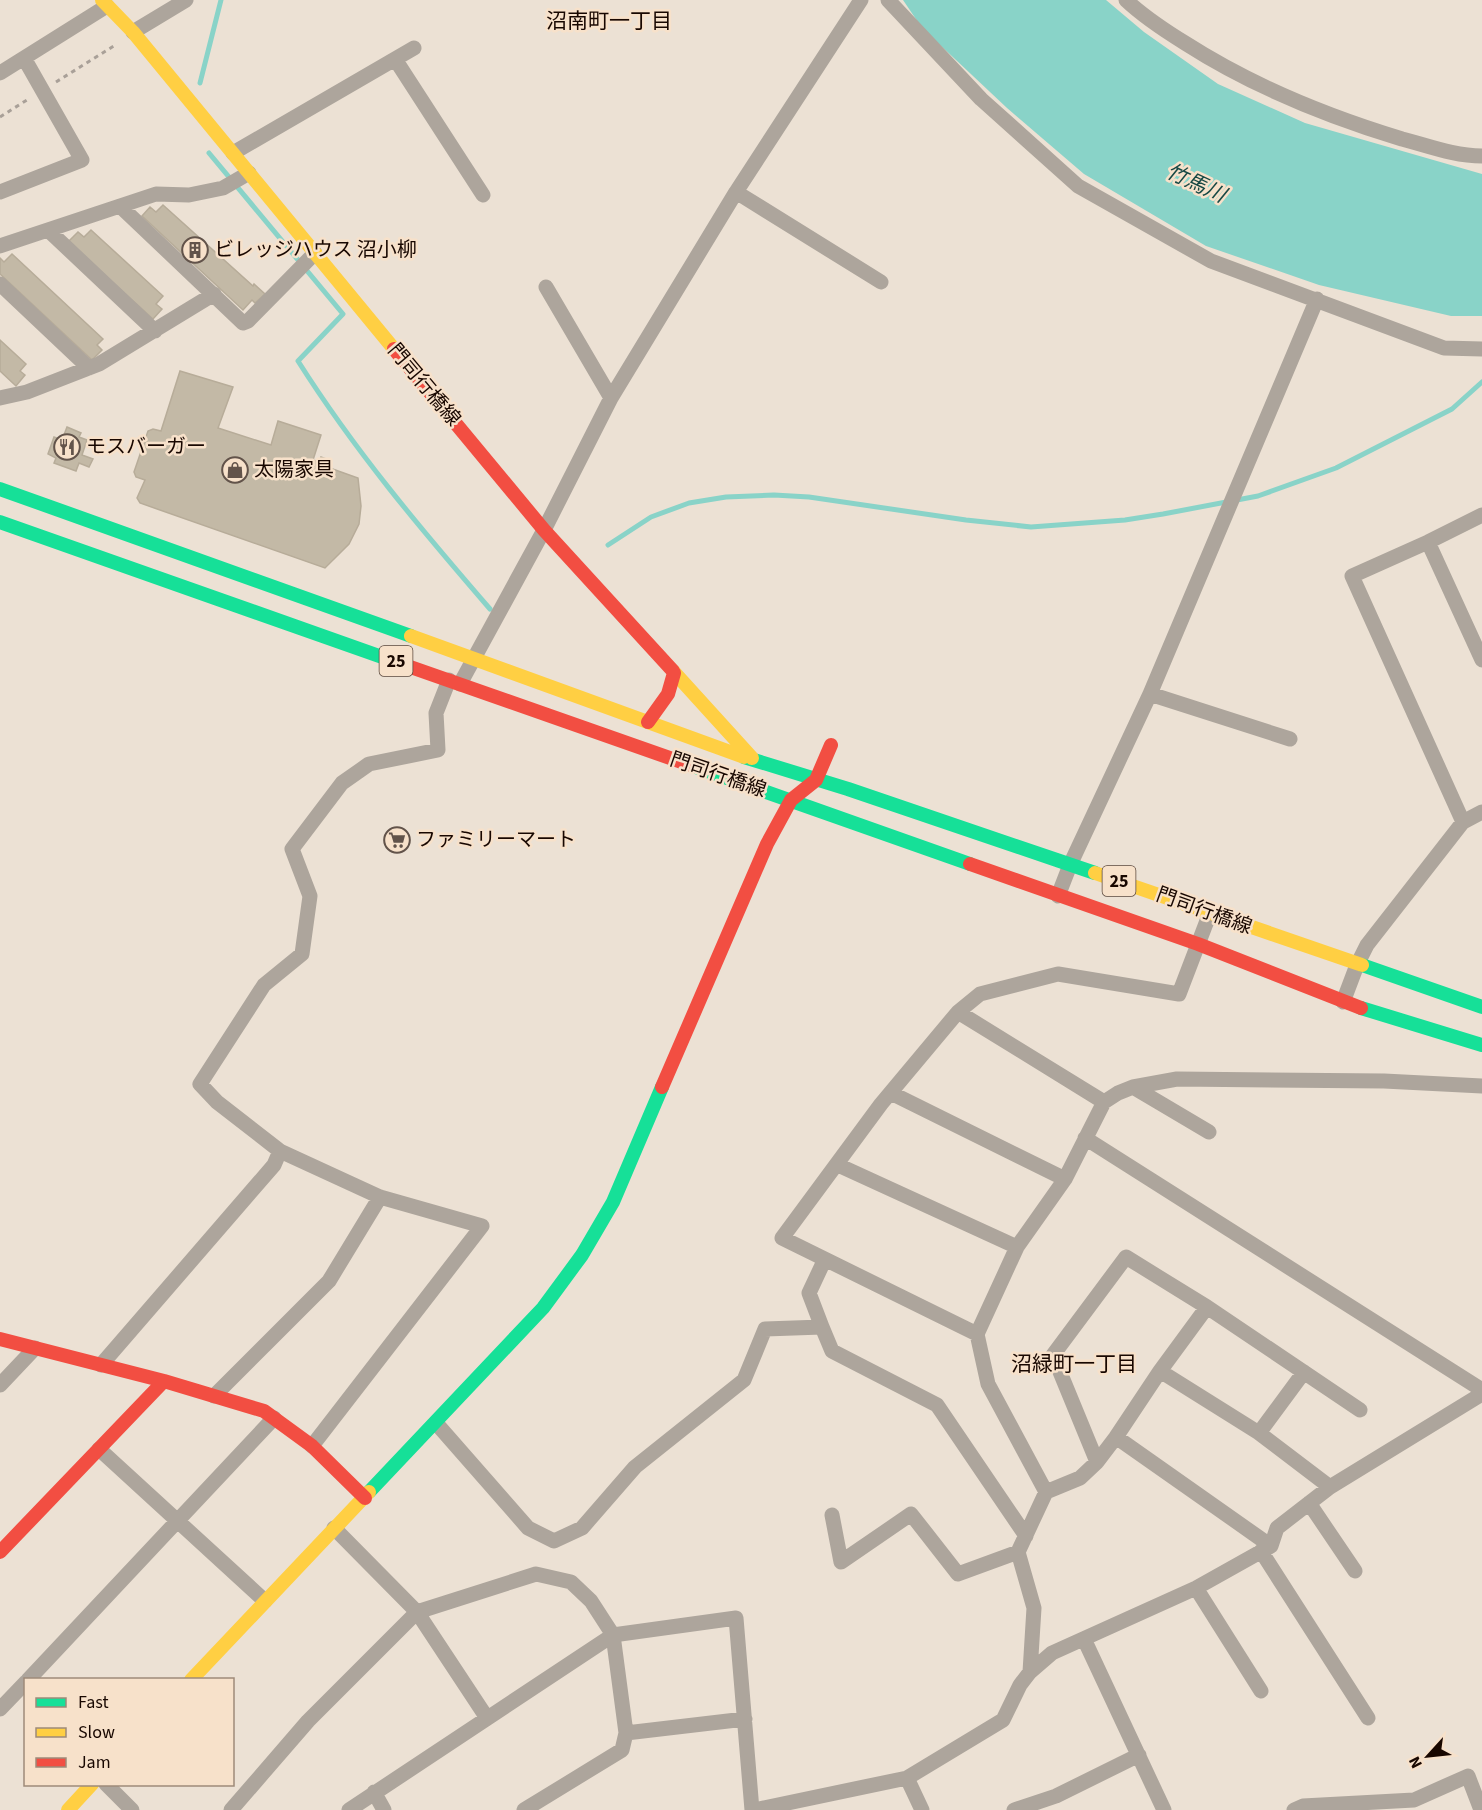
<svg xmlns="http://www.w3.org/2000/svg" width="1482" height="1810" viewBox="0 0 1482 1810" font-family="'Source Sans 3','Noto Sans JP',sans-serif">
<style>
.water{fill:#89d3c8}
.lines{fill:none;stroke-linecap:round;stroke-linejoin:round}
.stream{stroke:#89d3c8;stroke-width:5}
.building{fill:#c3b9a6;stroke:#b7ac99;stroke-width:1.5}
.path{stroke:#a9a098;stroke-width:3;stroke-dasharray:4.5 4.5;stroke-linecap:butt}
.street{stroke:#ada59c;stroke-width:15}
.fast{stroke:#16e098;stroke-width:14}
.slow{stroke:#ffcf43;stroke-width:14}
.jam{stroke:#f24e42;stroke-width:14}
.labels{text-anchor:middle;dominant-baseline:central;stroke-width:5;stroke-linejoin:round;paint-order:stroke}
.shield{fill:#f7e1ca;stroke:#5b483d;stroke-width:1.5}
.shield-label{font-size:18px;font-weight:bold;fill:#180700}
.poi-label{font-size:20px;fill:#180700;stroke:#f7e1ca;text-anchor:start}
.street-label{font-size:20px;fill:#180700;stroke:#f7e1ca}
.neighbourhood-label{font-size:21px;fill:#180700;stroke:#f7e1ca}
.water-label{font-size:21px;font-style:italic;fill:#184945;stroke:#f7e1ca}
</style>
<rect width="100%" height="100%" fill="#ece1d4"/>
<path class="water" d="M903 0H1106L1144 32 1218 84 1305 123 1482 174V316H1451L1319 285 1206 246 1084 174 1007 108 922 28Z"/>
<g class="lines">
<path class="stream" d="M200 83 221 0
M209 153 343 314 298 361C355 451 420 528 490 609
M608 545 651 517 689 503 726 497 774 495 809 497 966 520 1031 527 1125 520 1163 514 1258 496 1336 468 1452 409 1482 382"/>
</g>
<path class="building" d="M163 205 253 286 254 284 265 294 255 303 252 300 243 310 142 216 150 207 156 212Z
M91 230 163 296 156 304 162 309 153 319 68 242 78 232 84 237Z
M12 254 103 339 97 345 102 350 92 360 0 274V258L4 262Z
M0 340 26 364 20 371 25 375 16 386 0 371Z
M180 371 233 387 218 428 271 445 278 421 321 435 313 460 320 462 321 457 329 460 327 467 358 478 361 506 359 524 349 544 325 568 140 503 137 498 145 480 136 477 134 472 148 431 153 429 161 431Z
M67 427 81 433 79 437 87 440 82 455 93 459 89 467 79 463 76 471 54 463 56 458 48 454 54 437 62 440Z"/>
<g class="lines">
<path class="path" d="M56 82 117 44
M0 117 30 98"/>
<path class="street" d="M888 0 981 99 1078 186 1211 261 1444 348 1482 349
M1126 0C1144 17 1164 30 1185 43 1252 86 1326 116 1402 139 1429 146 1454 156 1482 156
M133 32 186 0
M395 59 483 195
M0 73 107 6
M233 153 414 48
M0 192 82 160 24 58
M736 192 881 282
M120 206 243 323 248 321 315 253
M48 230 155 331
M0 246 156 194 189 195 223 188 249 173
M0 284 89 368
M546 287 611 398
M0 398 27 392 99 364 214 294
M1428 542 1482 660
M460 684 544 530 611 398 736 192 861 0
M1150 694 1290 739
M1463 822 1352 576 1428 542 1482 515
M1058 896 1070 865 1150 694 1317 299
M1343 1002 1357 965 1367 945 1463 822 1482 812
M958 1012 1104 1102
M1133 1087 1209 1132
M891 1093 1065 1179
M1085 1138 1482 1390
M280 1151 217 1102 200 1084 264 985 302 954 310 896 292 849 342 783 369 764 438 750 436 713 449 680
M838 1165 1017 1247
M1207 1307 1360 1410
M822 1327 832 1351 937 1405 1026 1536
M977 1334 782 1238 881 1104 958 1012 980 994 1058 974 1179 994 1210 913
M101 1365 274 1165 280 1151 380 1197 482 1226 312 1446
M0 1385 35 1348
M214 1396 329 1281 380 1197
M436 1423 528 1528 554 1541 582 1528 635 1467 744 1380 765 1329 822 1327 809 1293 824 1261
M1259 1433 1304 1372
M1116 1437 1160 1371
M99 1449 265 1601
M1046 1492 1080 1478 1097 1462
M1309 1503 1355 1571
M832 1515 841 1562 911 1514 958 1574 1018 1552
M334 1528 417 1612 536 1574 571 1582 591 1601 613 1635 626 1733 745 1719
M1271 1546 1116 1437 1097 1462 1053 1355 1126 1257 1207 1307 1160 1371 1259 1433 1330 1487
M1261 1551 1368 1718
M1196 1588 1261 1691
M1084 1639 1164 1810
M1030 1672 1034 1608 1018 1552 1046 1492 988 1384 977 1334 1017 1247 1065 1179 1104 1102 1118 1093 1133 1087 1177 1079 1384 1081 1482 1086
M28 1680 274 1418
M0 1709 26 1682
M907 1778 922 1810
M106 1784 132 1810
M374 1792 384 1810
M231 1810 308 1721 417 1612 487 1718
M349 1810 613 1635 736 1618 752 1810
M524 1810 622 1750 626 1733
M754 1810 907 1778 1003 1720 1020 1685 1030 1672 1052 1653 1196 1588 1271 1546 1277 1528 1330 1487 1482 1394
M1014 1810 1056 1796 1139 1755
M1294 1810 1303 1806 1414 1800 1468 1776 1481 1810"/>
<path class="fast" d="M0 489 411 636
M0 522 399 663
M744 757 848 789 1095 873
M690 765 970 864
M1362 965 1482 1007
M1361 1008 1482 1045
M369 1492 543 1308 582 1255 613 1202 662 1087"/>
<path class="slow" d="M102 0 133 32 394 349
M411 636 744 757
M673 671 752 758
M1095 873 1362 965
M191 1680 369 1492
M68 1810 92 1784"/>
<path class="jam" d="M394 349 544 530 673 671
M399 663 690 765
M648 722 668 694 674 673
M970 864 1198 944 1361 1008
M662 1087 767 844 791 800 816 780 831 745
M0 1339 164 1381 264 1411 312 1446 365 1498
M0 1552 164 1381"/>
</g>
<defs>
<g id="building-ring" transform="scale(1.35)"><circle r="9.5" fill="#f7e1ca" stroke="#62534a" stroke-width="1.5"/><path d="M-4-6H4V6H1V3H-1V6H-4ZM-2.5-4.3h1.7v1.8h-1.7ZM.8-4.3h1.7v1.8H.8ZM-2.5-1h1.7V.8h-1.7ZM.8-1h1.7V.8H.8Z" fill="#62534a"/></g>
<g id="restaurant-ring" transform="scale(1.35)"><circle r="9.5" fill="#f7e1ca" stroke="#62534a" stroke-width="1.5"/><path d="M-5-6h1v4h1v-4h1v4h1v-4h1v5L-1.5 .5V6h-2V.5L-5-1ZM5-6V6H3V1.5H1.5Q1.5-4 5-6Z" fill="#62534a"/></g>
<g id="shop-ring" transform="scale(1.35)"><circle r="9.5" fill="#f7e1ca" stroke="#62534a" stroke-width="1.5"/><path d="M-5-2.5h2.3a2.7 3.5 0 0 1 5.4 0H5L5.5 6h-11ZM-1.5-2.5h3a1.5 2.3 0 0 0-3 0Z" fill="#62534a"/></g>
<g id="supermarket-ring" transform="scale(1.35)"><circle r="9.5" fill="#f7e1ca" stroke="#62534a" stroke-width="1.5"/><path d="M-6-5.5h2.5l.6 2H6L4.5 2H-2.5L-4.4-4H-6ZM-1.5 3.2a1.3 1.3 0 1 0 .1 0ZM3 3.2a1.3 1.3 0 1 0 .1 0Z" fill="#62534a"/></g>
</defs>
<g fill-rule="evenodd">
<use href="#building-ring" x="195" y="250"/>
<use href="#restaurant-ring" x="67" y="447"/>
<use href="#shop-ring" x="235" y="470"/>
<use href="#supermarket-ring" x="397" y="840"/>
</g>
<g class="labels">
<g class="shield">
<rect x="379.5" y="646" width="33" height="30" rx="4.5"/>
<rect x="1102.5" y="866" width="33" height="30" rx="4.5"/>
</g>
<g class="shield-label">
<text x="396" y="661">25</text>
<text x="1119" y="881">25</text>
</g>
<g class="poi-label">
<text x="214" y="250">ビレッジハウス 沼小柳</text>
<text x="86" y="447">モスバーガー</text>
<text x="254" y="470">太陽家具</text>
<text x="416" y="840">ファミリーマート</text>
</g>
<g class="street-label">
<text transform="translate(424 385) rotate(50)">門司行橋線</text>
<text transform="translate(718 775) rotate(19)">門司行橋線</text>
<text transform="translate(1204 911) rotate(20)">門司行橋線</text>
</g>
<g class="neighbourhood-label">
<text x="609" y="21">沼南町一丁目</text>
<text x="1074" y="1364">沼緑町一丁目</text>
</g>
<g class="water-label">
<text transform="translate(1196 183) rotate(25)">竹馬川</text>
</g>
</g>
<rect x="24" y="1678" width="210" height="108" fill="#f7e1ca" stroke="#9e8a79" stroke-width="1.5"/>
<rect x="36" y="1698" width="30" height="9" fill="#16e098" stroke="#9e8a79" stroke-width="1.5"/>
<text x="78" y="1708" font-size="18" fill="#180700">Fast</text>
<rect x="36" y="1728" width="30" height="9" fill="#ffcf43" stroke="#9e8a79" stroke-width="1.5"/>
<text x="78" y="1738" font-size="18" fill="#180700">Slow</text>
<rect x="36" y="1758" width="30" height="9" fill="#f24e42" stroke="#9e8a79" stroke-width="1.5"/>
<text x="78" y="1768" font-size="18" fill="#180700">Jam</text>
<g transform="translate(1428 1756) rotate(243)" stroke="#f7e1ca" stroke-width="4.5" paint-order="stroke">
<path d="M0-4.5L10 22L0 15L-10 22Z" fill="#180700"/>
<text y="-9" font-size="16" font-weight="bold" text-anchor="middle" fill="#180700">N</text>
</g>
</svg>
